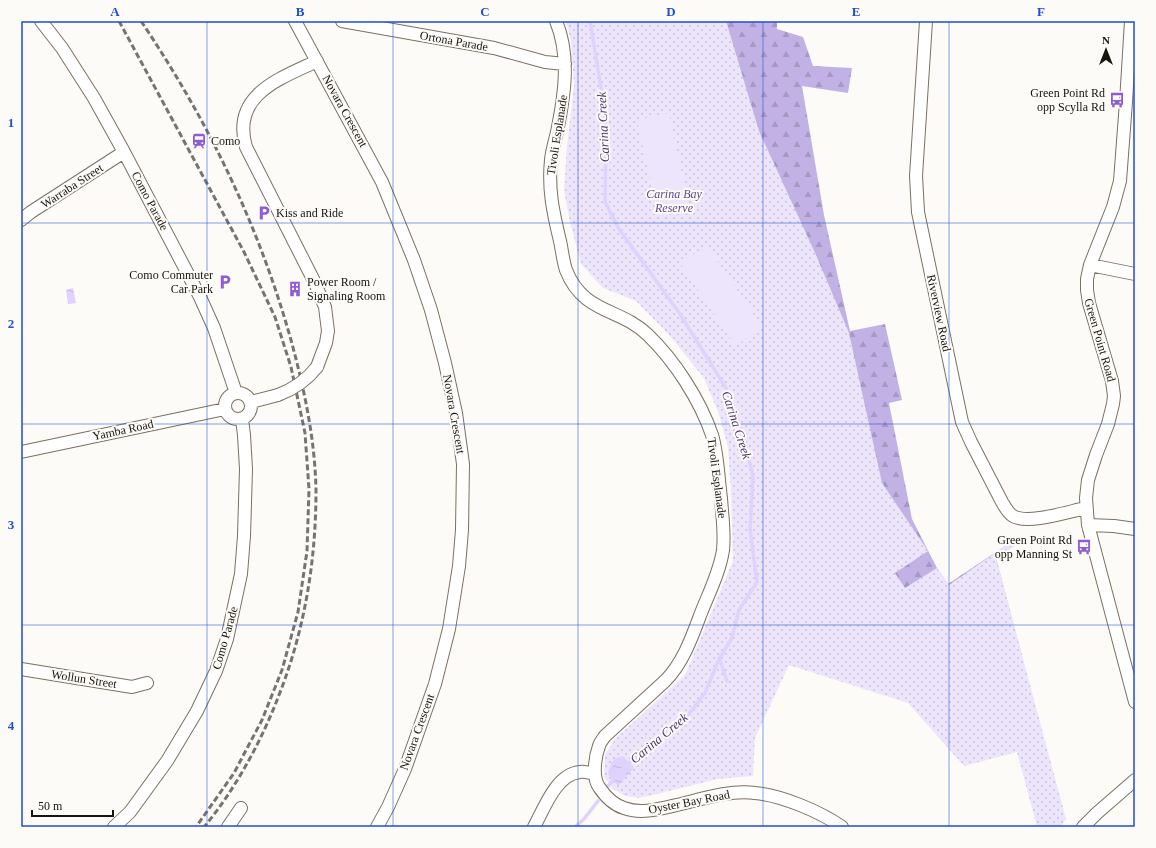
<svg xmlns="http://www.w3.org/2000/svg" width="1156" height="848" viewBox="0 0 1156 848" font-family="Georgia,serif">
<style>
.forest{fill:url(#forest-firs)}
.park{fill:url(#park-dots)}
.pitch{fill:#ece5fb}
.water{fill:url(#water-ripples)}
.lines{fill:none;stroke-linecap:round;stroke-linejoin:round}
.stream{stroke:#e0d2fe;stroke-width:3.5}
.minor-casing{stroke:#7a7161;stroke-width:14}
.minor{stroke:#fff;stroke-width:12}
.rail{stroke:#77746f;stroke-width:3;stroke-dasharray:6 3;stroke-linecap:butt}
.minor-bridge-casing{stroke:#7a7161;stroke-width:14;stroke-linecap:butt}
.minor-bridge{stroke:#fff;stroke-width:12}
.grid{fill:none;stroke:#1d4ed8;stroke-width:1;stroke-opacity:0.55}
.labels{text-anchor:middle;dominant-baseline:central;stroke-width:4;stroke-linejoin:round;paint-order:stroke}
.street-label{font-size:12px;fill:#17130d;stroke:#fdfbf8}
.poi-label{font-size:12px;fill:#17130d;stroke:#fdfbf8;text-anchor:end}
.park-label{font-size:12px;font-style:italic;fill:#5f4688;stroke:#fdfbf8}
.water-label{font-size:13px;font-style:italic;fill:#4d3474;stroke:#fdfbf8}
.neatline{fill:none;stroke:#1d4ed8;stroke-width:1.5}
.grid-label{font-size:13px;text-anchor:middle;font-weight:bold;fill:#1d4ed8}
</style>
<defs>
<pattern id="forest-firs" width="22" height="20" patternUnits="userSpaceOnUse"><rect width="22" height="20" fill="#c2b1e5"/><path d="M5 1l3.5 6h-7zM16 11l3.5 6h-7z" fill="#a697c3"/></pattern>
<pattern id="park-dots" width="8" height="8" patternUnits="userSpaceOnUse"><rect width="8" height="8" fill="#ece5fb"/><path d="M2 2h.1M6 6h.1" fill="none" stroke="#cac4d6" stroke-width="1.8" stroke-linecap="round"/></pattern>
<pattern id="water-ripples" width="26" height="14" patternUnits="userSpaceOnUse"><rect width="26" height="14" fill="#e0d2fe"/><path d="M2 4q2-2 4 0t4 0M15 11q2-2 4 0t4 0" fill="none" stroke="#bfb3d8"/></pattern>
</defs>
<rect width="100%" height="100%" fill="#fdfbf8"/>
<path class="forest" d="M566 21H777V29L803 37 813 66 852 68 848 93 802 86 824 215 850 331 885 324 902 400 889 403 912 519 937 568 948 584 1011 542 1014 546 996 558 1022 656 896 603Z"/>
<path class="park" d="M566 21H726L759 131 816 255 849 333 882 483 928 551 895 573 905 588 937 568 949 585 1011 542 1014 546 996 558 1066 819 1060 827H1037L1017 752 964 766 908 703 789 665 755 738 753 776 718 779 640 798 625 796 613 789 604 777 605 755 615 739 685 675 733 561 731 492 728 447 719 414 704 378 671 337 636 301 603 288 581 264 570 222 564 191 567 146 574 86 571 41Z"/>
<path class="pitch" d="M669 113 690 210 658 217 637 120Z
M707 245 763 328 735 346 680 263Z"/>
<path class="water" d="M73 288 76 303 68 304 66 290Z
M623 756 634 768 618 786 608 774C610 764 612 758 623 756Z"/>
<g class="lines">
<path class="stream" d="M590 21 604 106 606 134 605 202 619 229 680 314 726 388 743 436 753 476 750 529 757 582 739 610 732 638 719 659 705 693 686 718 668 729 626 766
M720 660 727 681
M608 786 615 778
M575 827 584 819 598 801"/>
<g class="minor-casing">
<path id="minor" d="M41 21 62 48 94 98 124 152 200 297 214 328 236 393
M295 21 382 182 414 260 431 310 445 363 456 413 463 464 462 530 459 566 449 629 435 684 405 769 388 807 377 827
M342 21 494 48 545 62 565 64
M556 21C570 55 565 92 558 127 556 138 552 149 551 160 548 189 553 212 560 241 562 250 563 261 566 270 583 314 621 308 648 335 675 361 700 400 712 435 718 455 718 477 721 498 722 515 725 532 723 550 720 571 709 593 701 613 692 637 683 663 665 681L605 736C603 739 600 742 599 746 595 757 592 777 599 787 605 796 614 805 624 808 642 815 663 808 681 804 705 798 730 790 755 793 781 795 821 812 842 827
M926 21 916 176 918 212 962 422 971 442 1002 502C1005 507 1008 513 1013 516 1028 525 1070 511 1086 508
M1131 21 1126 102 1120 181 1113 207 1090 265 1087 279V290L1089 303 1112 381 1114 396 1113 404 1108 424 1096 455 1088 480 1086 498 1088 525 1135 702
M21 220 31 212 124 152
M1090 265 1135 274
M317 367 326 343 328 331 325 307 315 283 246 147C231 95 279 79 317 61
M225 406a13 13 0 1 1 26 0a13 13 0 1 1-26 0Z
M251 402 278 395
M21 452 225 409
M1088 525 1114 526 1135 529
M21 669 132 687 147 683
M114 827 130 812 167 761 197 711 216 671 227 639 241 574 244 536 246 469 244 435 242 419
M228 827 241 808
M534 827C544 809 556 774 580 772 584 771 590 773 595 774
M1083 827 1097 813 1135 780"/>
</g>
<use href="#minor" class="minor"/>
<path class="rail" d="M119 21 244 252 275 317 291 367 305 433 309 489 307 551 298 612 282 670 262 720 234 773 196 827
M141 21C208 121 258 223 291 340 304 388 315 439 316 490 316 560 305 629 279 695 262 740 235 790 204 827"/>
<g class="minor-bridge-casing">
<path id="minor-bridge" d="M278 395C294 389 306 381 317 367"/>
</g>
<use href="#minor-bridge" class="minor-bridge"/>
</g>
<path class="grid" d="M207 21V827M393 21V827M578 21V827M763 21V827M949 21V827M21 223H1135M21 424H1135M21 625H1135"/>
<defs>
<g id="bus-bare" transform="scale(1.2)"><path d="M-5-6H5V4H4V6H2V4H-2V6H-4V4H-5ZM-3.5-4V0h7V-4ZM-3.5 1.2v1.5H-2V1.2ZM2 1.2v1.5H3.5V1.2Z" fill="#8e5cd5" stroke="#fdfbf8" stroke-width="2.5" paint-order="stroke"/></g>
<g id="station-bare" transform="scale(1.2)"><path d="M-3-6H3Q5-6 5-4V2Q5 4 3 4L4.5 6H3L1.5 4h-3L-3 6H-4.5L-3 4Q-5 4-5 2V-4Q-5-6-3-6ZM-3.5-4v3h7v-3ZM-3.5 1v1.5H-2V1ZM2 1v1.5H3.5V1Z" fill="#8e5cd5" stroke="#fdfbf8" stroke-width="2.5" paint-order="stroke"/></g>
<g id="parking-bare" transform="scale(1.2)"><path d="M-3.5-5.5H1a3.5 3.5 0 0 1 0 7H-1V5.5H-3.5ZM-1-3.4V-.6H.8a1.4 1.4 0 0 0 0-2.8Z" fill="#8e5cd5" stroke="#fdfbf8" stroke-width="2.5" paint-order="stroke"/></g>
<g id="building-bare" transform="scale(1.2)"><path d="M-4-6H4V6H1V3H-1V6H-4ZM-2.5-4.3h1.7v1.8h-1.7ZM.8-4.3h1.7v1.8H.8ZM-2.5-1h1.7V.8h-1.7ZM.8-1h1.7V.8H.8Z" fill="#8e5cd5" stroke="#fdfbf8" stroke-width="2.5" paint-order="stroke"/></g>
</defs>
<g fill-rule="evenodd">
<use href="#bus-bare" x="1117" y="100"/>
<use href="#station-bare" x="199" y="141"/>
<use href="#parking-bare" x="264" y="213"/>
<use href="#parking-bare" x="225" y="282"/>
<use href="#building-bare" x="295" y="289"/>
<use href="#bus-bare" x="1084" y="547"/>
</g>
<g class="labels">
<g class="street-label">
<text transform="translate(454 41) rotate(10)">Ortona Parade</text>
<text transform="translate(345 111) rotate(61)">Novara Crescent</text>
<text transform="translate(557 135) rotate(-81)">Tivoli Esplanade</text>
<text transform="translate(72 186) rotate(-33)">Warraba Street</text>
<text transform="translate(150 201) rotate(62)">Como Parade</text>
<text transform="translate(939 313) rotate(78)">Riverview Road</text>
<text transform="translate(1100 340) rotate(74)">Green Point Road</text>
<text transform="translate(454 414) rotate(80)">Novara Crescent</text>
<text transform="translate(123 430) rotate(-12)">Yamba Road</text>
<text transform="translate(717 478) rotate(82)">Tivoli Esplanade</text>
<text transform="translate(225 638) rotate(-74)">Como Parade</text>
<text transform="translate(84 679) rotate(9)">Wollun Street</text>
<text transform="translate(417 732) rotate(-70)">Novara Crescent</text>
<text transform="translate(689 802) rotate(-11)">Oyster Bay Road</text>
</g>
<g class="poi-label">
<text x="1105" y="93">Green Point Rd<tspan x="1105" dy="14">opp Scylla Rd</tspan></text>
<text x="211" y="141" text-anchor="start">Como</text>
<text x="276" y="213" text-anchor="start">Kiss and Ride</text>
<text x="213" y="275">Como Commuter<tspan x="213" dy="14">Car Park</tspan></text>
<text x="307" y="282" text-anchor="start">Power Room /<tspan x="307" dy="14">Signaling Room</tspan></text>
<text x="1072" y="540">Green Point Rd<tspan x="1072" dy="14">opp Manning St</tspan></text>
</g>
<g class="park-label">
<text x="674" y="194">Carina Bay<tspan x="674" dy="14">Reserve</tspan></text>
</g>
<g class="water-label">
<text transform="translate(603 127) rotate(-93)">Carina Creek</text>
<text transform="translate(737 425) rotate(72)">Carina Creek</text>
<text transform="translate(659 738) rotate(-40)">Carina Creek</text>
</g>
</g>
<rect width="1156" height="848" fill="none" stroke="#fdfbf8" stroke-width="44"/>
<g transform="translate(1106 50)" stroke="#fdfbf8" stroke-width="3" paint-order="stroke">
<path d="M0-3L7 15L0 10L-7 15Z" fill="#17130d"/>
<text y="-6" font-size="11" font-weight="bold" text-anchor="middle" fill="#17130d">N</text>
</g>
<path d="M32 810v6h81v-6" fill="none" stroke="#17130d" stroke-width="2"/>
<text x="38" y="810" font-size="12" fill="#17130d" stroke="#fdfbf8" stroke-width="3" paint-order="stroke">50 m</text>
<rect x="22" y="22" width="1112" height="804" class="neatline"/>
<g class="grid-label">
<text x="115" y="16">A</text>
<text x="300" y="16">B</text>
<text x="485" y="16">C</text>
<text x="671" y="16">D</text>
<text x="856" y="16">E</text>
<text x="1041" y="16">F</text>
<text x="11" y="127">1</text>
<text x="11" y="328">2</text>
<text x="11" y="529">3</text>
<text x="11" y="730">4</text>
</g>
</svg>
